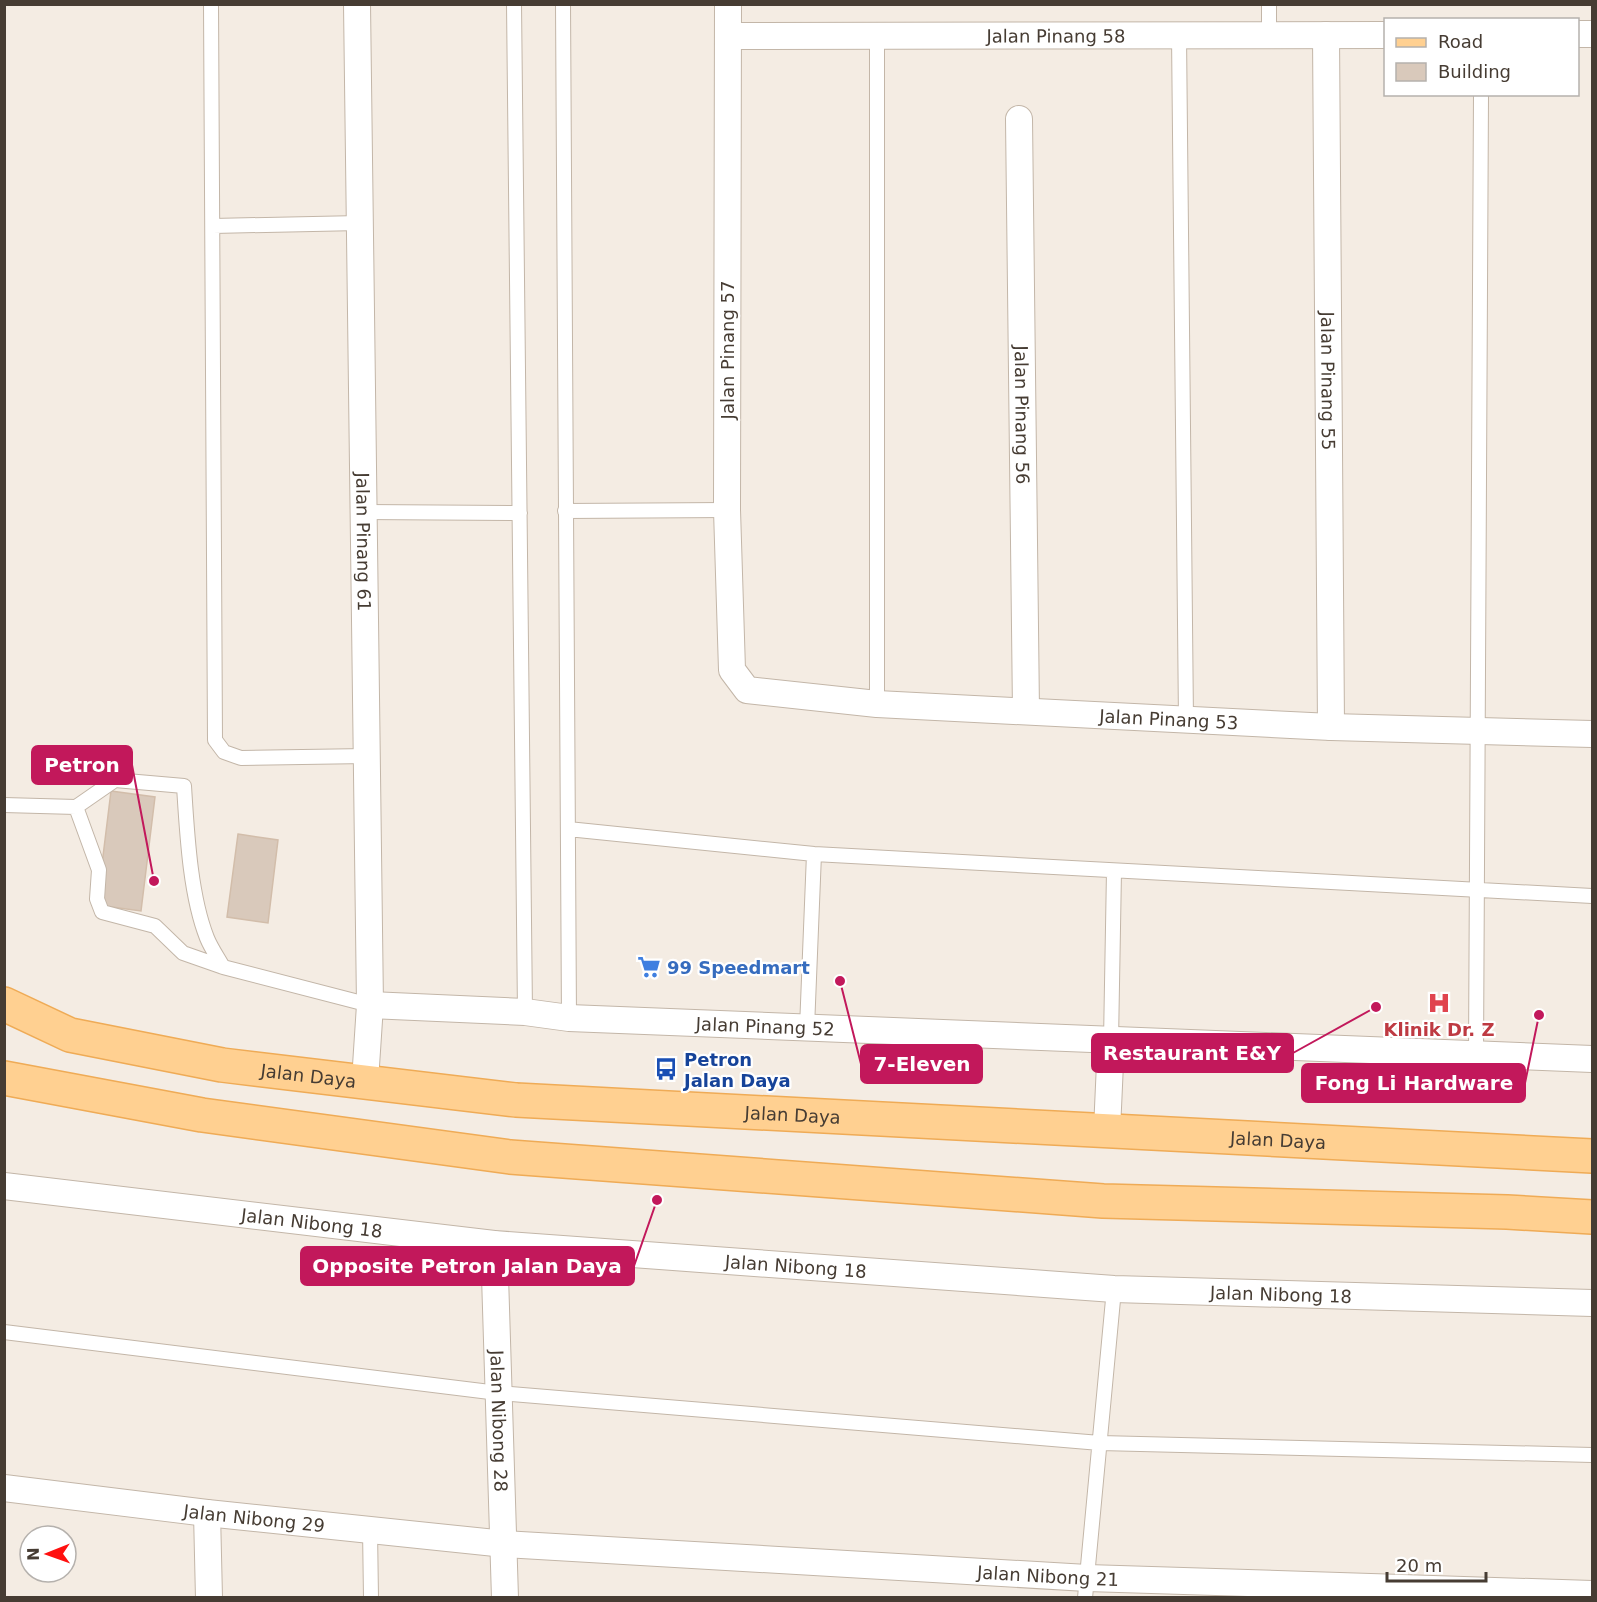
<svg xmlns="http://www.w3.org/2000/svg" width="1597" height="1602" viewBox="0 0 1597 1602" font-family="'DejaVu Sans',sans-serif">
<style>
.building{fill:#d9c9bb;stroke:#d2bdaa;stroke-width:1.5}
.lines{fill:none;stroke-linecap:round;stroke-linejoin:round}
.lane-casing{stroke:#c3b6a8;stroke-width:16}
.street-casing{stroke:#c3b6a8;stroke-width:28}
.primary-casing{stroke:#efab56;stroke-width:36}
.lane{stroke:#fff;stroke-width:14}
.street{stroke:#fff;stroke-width:26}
.primary{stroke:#ffd091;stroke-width:33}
.labels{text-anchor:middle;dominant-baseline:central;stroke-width:4.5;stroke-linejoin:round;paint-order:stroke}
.street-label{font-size:18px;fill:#463c33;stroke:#fff}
.shop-label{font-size:18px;font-weight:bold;fill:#366cbe;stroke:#fff;text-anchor:start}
.health-label{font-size:18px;font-weight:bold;fill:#be3a42;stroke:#fff}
.transit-label{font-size:18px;font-weight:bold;fill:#164399;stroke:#fff;text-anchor:start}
.leader{fill:none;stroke:#c2185b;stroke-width:2}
.callout-dot{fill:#c2185b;stroke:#fff;stroke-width:2}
.callout{fill:#c2185b;stroke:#c2185b;stroke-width:2}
.callout-label{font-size:20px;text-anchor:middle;font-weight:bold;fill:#fff}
</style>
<rect width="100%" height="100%" fill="#f4ece3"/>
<path class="building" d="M111 791 155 797 141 911 97 905Z
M238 834 278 840 268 923 227 917Z"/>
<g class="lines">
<g class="lane-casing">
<path id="lane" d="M211 4 215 740 224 752 241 758 367 756
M514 4 525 1012
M563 4 569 1018
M1179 35 1186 720
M1269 35V4
M877 37V704
M213 226 360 223
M565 511 727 510
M364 512 520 513
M4 805 76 807 115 780 184 786C187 833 190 895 207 938 211 948 218 958 223 967L370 1005
M76 807 99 870 97 899 102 912 155 926 183 953 223 967
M568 829 814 854 1592 896
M807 1028 814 854
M1111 1041 1114 871
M1476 1056 1481 94
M4 1332 498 1393 1100 1443 1592 1455
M370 1529 371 1598
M1085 1598 1114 1289"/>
</g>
<g class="street-casing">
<g id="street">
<path id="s1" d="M357 4 370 1005 365 1081"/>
<path id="s2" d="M728 4 727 510 732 670 747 690 877 704 1331 727 1592 734"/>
<path d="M1578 34H1592"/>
<path id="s3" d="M1326 35 1331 727"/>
<path id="s4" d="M728 36 1386 35"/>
<path id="s5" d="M1019 119 1026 711"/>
<path id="s6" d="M370 1005 525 1012 569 1018 1592 1059"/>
<path d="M1107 1130 1111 1041"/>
<path id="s7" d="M4 1186 494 1244 1114 1289 1592 1303"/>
<path id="s8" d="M494 1244 505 1598"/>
<path id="s9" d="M4 1488 207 1513 505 1544 1087 1578 1592 1594"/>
<path d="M207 1513 209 1598"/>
</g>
</g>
<g class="primary-casing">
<g id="primary">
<path id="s10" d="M4 1004 70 1035 222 1065 516 1100 1592 1156"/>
<path d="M4 1078 202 1115 510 1157 1103 1201 1507 1212 1592 1217"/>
</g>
</g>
<use href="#lane" class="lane"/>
<use href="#street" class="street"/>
<use href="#primary" class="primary"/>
</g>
<defs>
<g id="supermarket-bare" transform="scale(1.8)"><path d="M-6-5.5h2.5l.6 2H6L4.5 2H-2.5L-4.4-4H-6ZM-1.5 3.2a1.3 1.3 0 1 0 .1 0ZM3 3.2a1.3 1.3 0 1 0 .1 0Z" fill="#3f7fe0" stroke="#fff" stroke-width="2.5" paint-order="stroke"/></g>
<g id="hospital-bare" transform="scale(1.8)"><path d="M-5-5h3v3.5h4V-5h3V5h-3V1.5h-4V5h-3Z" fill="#e0444e" stroke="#fff" stroke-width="2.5" paint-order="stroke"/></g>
<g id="bus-bare" transform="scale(1.8)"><path d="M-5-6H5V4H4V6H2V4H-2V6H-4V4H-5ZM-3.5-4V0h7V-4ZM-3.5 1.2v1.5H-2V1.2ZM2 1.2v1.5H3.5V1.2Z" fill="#1a4fb4" stroke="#fff" stroke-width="2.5" paint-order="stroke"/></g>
</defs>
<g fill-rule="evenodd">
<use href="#supermarket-bare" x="649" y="967"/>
<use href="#hospital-bare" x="1439" y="1003"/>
<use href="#bus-bare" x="666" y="1069"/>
</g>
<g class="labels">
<g class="street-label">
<text stroke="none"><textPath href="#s4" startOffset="328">Jalan Pinang 58</textPath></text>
<text transform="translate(727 350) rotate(-90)">Jalan Pinang 57</text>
<text stroke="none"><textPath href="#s3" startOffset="346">Jalan Pinang 55</textPath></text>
<text stroke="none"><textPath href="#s5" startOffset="296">Jalan Pinang 56</textPath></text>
<text stroke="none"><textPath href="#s1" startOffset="538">Jalan Pinang 61</textPath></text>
<text stroke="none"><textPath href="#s2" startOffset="1114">Jalan Pinang 53</textPath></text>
<text stroke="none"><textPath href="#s6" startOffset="396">Jalan Pinang 52</textPath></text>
<text stroke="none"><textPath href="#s10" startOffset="315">Jalan Daya</textPath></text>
<text stroke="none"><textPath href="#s10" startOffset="801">Jalan Daya</textPath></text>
<text stroke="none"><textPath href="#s10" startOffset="1287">Jalan Daya</textPath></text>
<text stroke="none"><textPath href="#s7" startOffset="310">Jalan Nibong 18</textPath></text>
<text stroke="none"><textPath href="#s7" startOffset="796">Jalan Nibong 18</textPath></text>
<text stroke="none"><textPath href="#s7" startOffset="1282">Jalan Nibong 18</textPath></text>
<text stroke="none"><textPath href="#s8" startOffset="177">Jalan Nibong 28</textPath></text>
<text stroke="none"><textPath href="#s9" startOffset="252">Jalan Nibong 29</textPath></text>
<text stroke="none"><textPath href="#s9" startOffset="1048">Jalan Nibong 21</textPath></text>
</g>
<g class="shop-label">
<text x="667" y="967">99 Speedmart</text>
</g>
<g class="health-label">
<text x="1439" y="1029">Klinik Dr. Z</text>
</g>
<g class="transit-label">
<text x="684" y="1059">Petron<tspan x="684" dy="21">Jalan Daya</tspan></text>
</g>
</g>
<path class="leader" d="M154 881L132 765M1376 1007L1293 1053M840 981L861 1064M1539 1015L1525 1083M657 1200L634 1266"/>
<g class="callout-dot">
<circle cx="154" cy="881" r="6"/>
<circle cx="1376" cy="1007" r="6"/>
<circle cx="840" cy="981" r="6"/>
<circle cx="1539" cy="1015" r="6"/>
<circle cx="657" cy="1200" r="6"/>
</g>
<g class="callout">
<rect x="32" y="746" width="100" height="38" rx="6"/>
<rect x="1092" y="1034" width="201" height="38" rx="6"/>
<rect x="861" y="1045" width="121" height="38" rx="6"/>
<rect x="1302" y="1064" width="223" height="38" rx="6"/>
<rect x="301" y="1247" width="333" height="38" rx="6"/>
</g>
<g class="callout-label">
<text x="82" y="772">Petron</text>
<text x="1192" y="1060">Restaurant E&amp;Y</text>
<text x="922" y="1071">7-Eleven</text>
<text x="1414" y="1090">Fong Li Hardware</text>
<text x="467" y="1273">Opposite Petron Jalan Daya</text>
</g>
<rect width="1597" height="1602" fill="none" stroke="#463c33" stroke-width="12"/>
<rect x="1384" y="18" width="195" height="78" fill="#ffffff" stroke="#b5b1ad" stroke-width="1.5"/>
<rect x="1396" y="38" width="30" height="9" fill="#ffd091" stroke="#b5b1ad" stroke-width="1.5"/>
<text x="1438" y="48" font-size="18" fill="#463c33">Road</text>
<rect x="1396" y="63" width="30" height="18" fill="#d9c9bb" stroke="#b5b1ad" stroke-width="1.5"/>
<text x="1438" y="78" font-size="18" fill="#463c33">Building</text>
<g transform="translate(48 1554) rotate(269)"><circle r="28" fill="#ffffff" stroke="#b5b1ad" stroke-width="1.5"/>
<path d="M0-4.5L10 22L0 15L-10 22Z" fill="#ff100f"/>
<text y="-9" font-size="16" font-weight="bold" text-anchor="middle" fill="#463c33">N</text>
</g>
<path d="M1387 1572v9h99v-9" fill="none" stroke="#463c33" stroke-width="3"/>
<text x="1396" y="1572" font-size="18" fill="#463c33" stroke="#ffffff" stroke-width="4.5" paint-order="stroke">20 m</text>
</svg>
